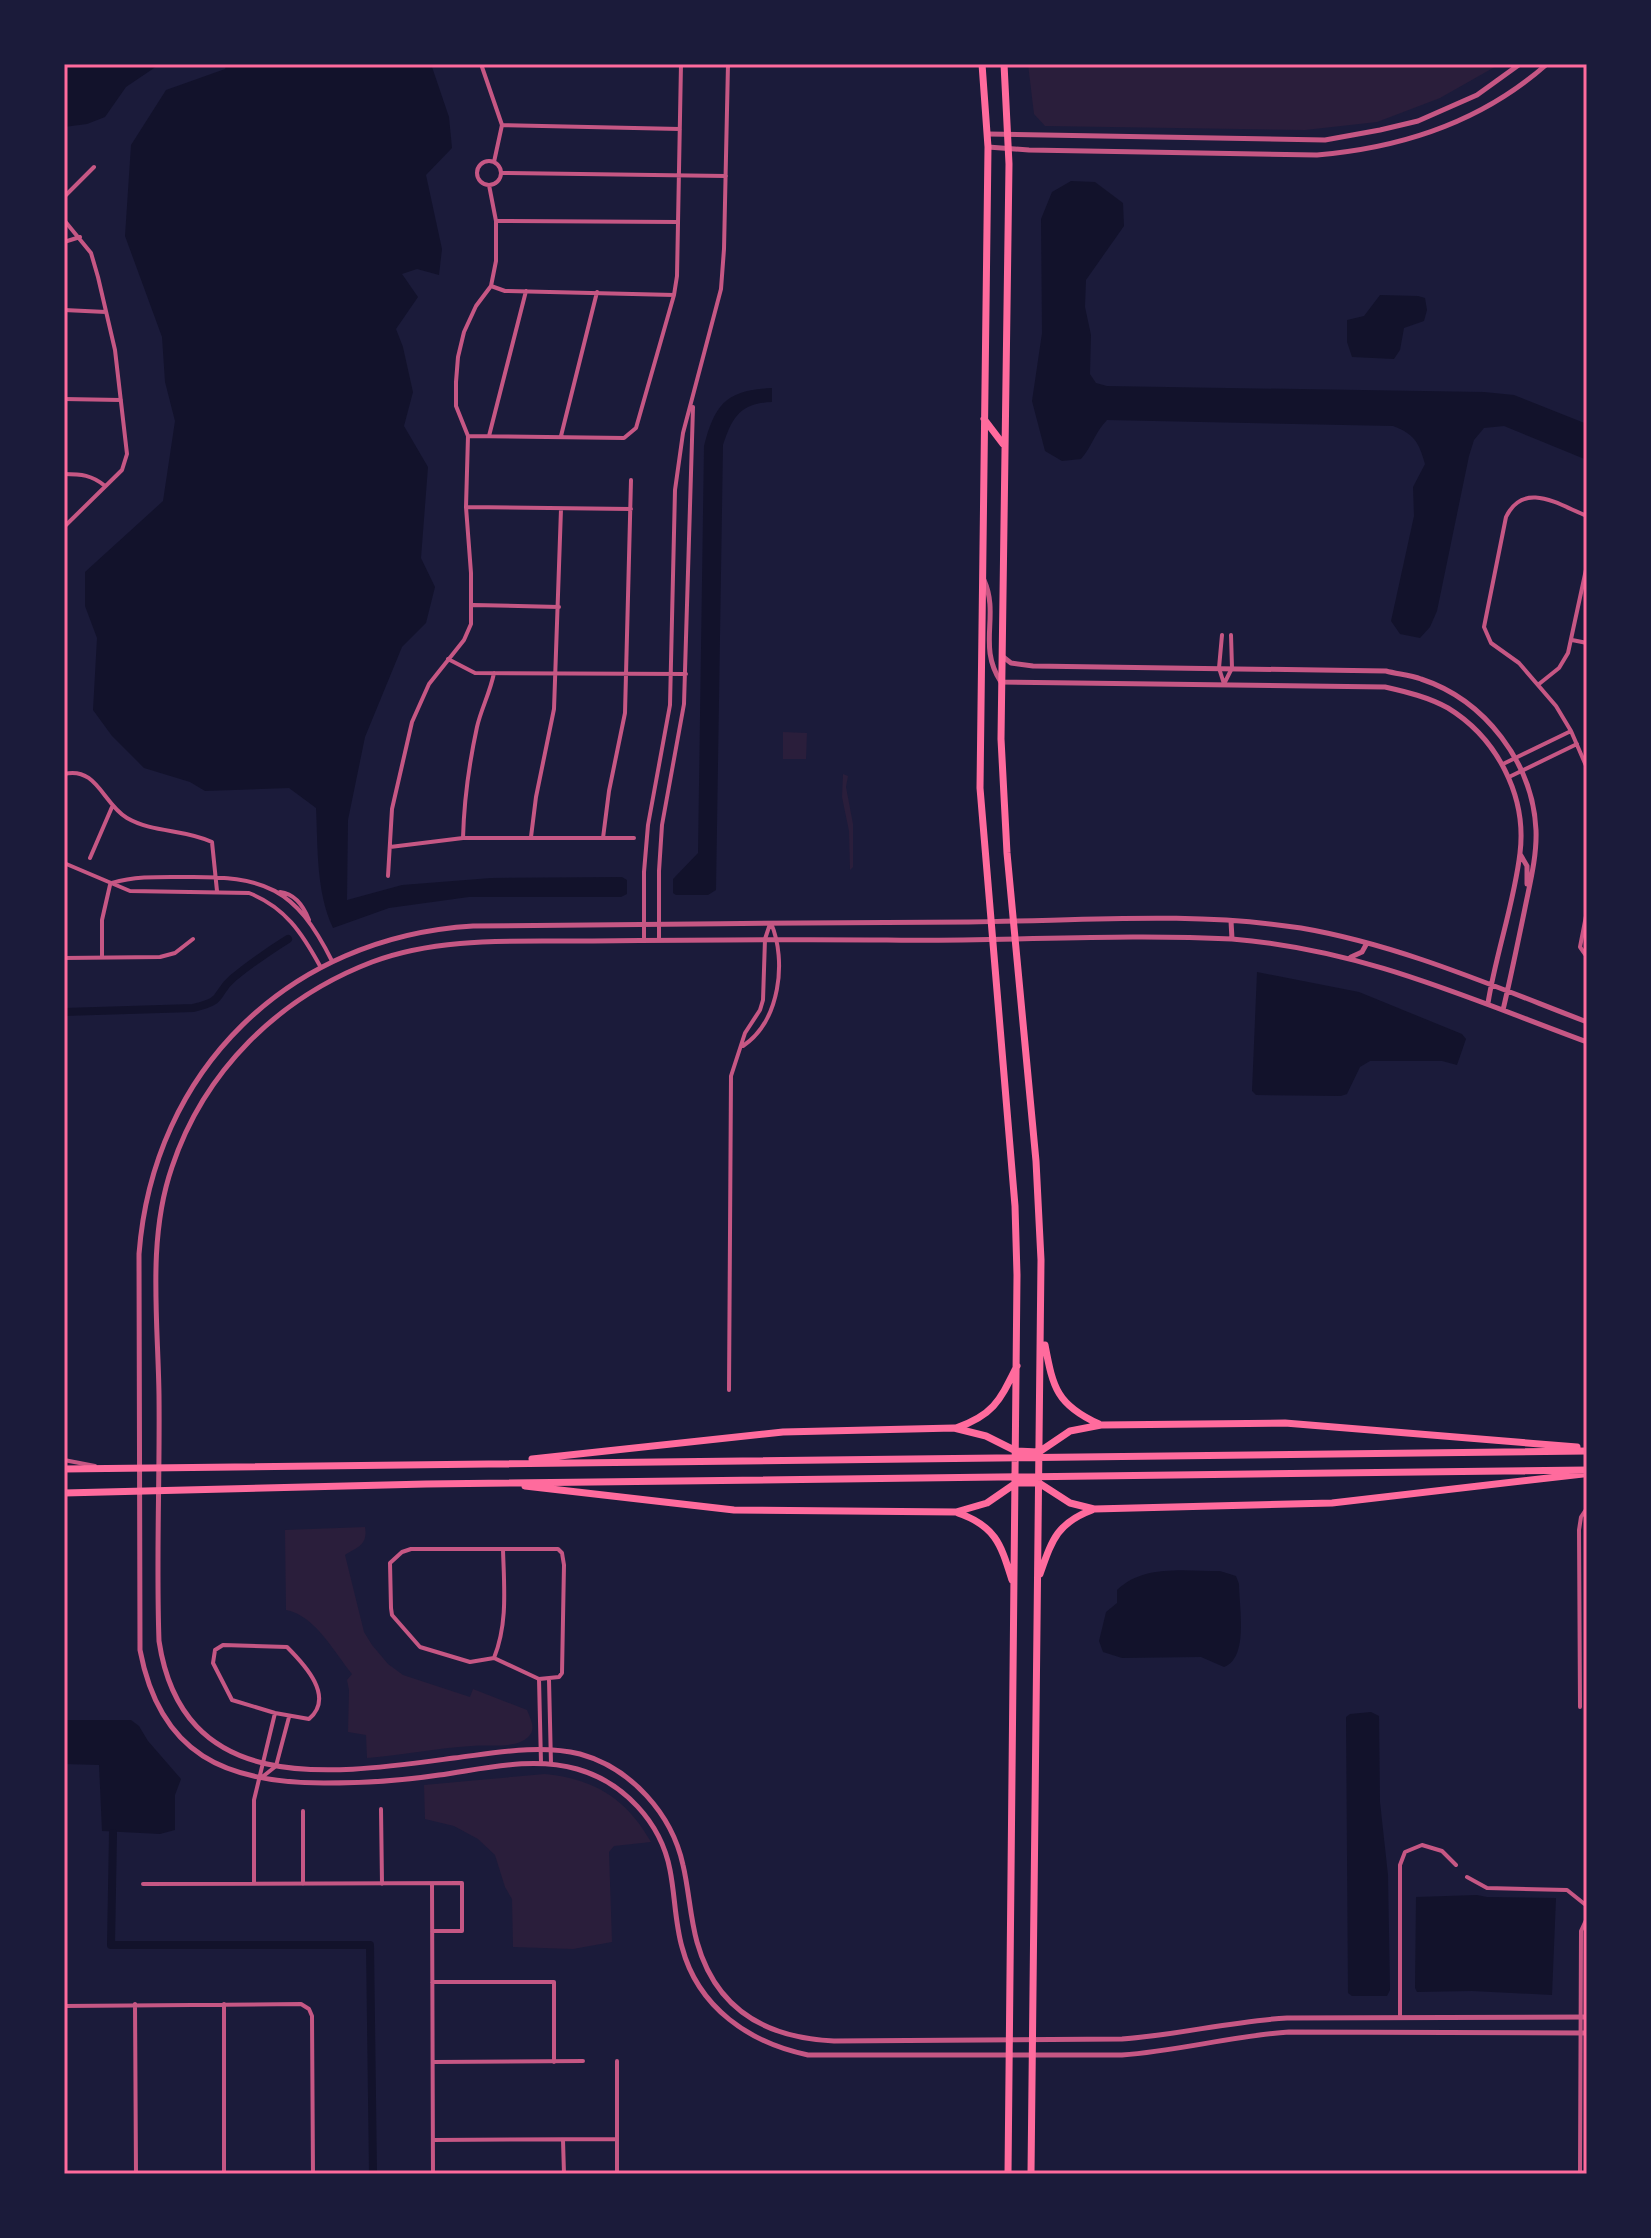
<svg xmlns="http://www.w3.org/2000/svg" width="1651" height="2238" viewBox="0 0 1651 2238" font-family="Rubik,sans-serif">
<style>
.green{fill:#2a1e3b}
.water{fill:#12122b}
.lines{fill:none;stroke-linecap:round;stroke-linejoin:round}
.canal{stroke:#12122b;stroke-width:8}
.minor{stroke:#c65784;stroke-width:4}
.tertiary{stroke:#c65784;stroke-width:5}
.primary{stroke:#ff6b9d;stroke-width:7}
.neatline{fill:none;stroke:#ff6b9d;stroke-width:3}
</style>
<rect width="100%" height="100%" fill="#1b1b3a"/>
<path class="green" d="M1028 64H1500L1440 98 1377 122 1305 130 1045 126 1034 114Z
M783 732 807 733 806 759H783Z
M843 774 848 776 846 787 853 824V867L850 870 849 831 842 797Z
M365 1527C368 1545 358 1547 345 1555L364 1632 372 1645 388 1664 403 1675 470 1697 473 1689 527 1710C531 1720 537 1730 527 1738 514 1749 489 1744 472 1746 437 1748 402 1755 367 1758L366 1735 348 1732 349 1690 347 1680 352 1674C334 1652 315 1615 286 1610L285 1530Z
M545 1774C594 1779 626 1798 651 1842L614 1846 609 1852 612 1942 573 1949 513 1947 512 1899 505 1887 495 1855 478 1839 454 1826 425 1819 424 1785Z"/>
<path class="water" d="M64 64H160L126 87 105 117 87 124 64 127Z
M227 64H431L449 117 452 148 426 175 442 249 439 275 417 269 402 274 418 297 396 329 403 347 413 392 404 426 428 467 421 558 435 587 426 623 402 647 365 737 348 820 347 900 402 885 491 878 622 877 627 880V894L621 897H469L389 908 333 928C316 891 318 849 316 808L289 788 205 791 190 782 144 768 112 736 93 710 97 638 85 606V572L163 501 175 421 165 382 162 337 125 236 131 145 166 90 225 69Z
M1071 181 1095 182 1123 203 1124 226 1086 280 1085 307 1091 335 1090 374 1096 383 1107 386 1484 392 1514 395 1587 424V460L1504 426 1484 428 1474 440 1469 456 1437 611 1430 627 1420 638 1400 634 1391 621 1414 516 1413 487 1425 464C1419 442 1414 434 1393 426L1107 420C1095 432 1092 447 1081 459L1062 461 1045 451 1032 401 1042 333 1041 219 1052 192Z
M1380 295 1418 296 1425 298 1427 310 1424 321 1404 328 1400 350 1394 359 1352 357 1347 342V320L1364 316Z
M772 388V402C740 403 732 418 723 445L716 890 708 895H676L673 893V879L698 853 704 446C715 403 727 390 772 388Z
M1257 972 1359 992 1462 1034 1466 1039 1457 1065 1442 1061H1370L1360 1067 1347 1094 1341 1096 1256 1095 1252 1091Z
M1220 1571 1236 1576 1239 1584C1239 1606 1249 1658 1224 1667L1201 1657 1122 1658 1103 1652 1099 1641 1106 1612 1117 1603V1590C1143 1564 1186 1571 1220 1571Z
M1371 1712 1379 1716 1380 1802 1388 1875 1390 1990 1387 1996H1352L1348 1993 1346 1717 1350 1714Z
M64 1720H131L139 1726 148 1741 181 1779 175 1795V1830L160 1834 102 1831 99 1765 64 1764Z
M1477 1895 1487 1897 1556 1898 1552 1995 1472 1991 1417 1992 1415 1988 1416 1897Z"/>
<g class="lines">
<path class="canal" d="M64 1012 193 1008C227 1000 213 995 233 978 250 964 269 951 288 939
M113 1833 111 1945H370L373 2174"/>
<path class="minor" d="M481 64 502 125 494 162
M502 125 680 129
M477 173a12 12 0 1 1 24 0a12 12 0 1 1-24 0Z
M501 173 726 176
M64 197 94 167
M64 220 91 253 98 277 115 350 127 454 122 470 64 527
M496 221 678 222
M64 242 80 237
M491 286 505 291 674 295
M64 310 106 312
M64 399 121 400
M468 436 624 438 636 428 674 295 677 276 681 64
M489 436 526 291
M561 436 597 292
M64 474C81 474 92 475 105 486
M466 507 631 509
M1587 516C1559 505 1524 480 1506 517L1484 627 1491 643 1519 663 1556 706 1571 731 1587 768
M473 605 559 607
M1222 635 1219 668 1224 684
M1572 640 1587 643
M448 659 475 673 686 674
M1224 684 1232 668 1231 635
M1539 684 1559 668 1568 653 1587 565
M1503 764 1571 731
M64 774C97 766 103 804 127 818 153 833 185 829 212 842L217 891
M1509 777 1577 744
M531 837 536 797 554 709 561 509
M463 838C464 801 469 764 477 727 481 709 490 693 494 673
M603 838 609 791 625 713 631 480
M390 847 463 838H634
M90 858 112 807
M64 863 130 891 249 893C285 907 302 933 320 966
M388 876 392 809 412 722 429 684 464 640 471 624V573L466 507 468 436 456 406V382L458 357 464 332 476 306 491 286 496 261V221L489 185
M112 883C136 876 160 877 185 877 265 876 295 887 332 961
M280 892C296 894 304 907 309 920
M1587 911 1580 947 1587 957
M659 939V871L662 825 684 704 693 407
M644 941V872L648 825 670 705 675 490 683 433 721 289 724 249 728 64
M64 958 160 957 175 953 193 939
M102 958V920L110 885
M743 1046C780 1021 787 961 771 923
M729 1390 731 1076 745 1033 760 1010 763 1000 765 939 770 924
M64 1460 95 1466
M411 1549H558L562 1553 564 1565 562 1673 559 1677 539 1679 494 1658 470 1662 420 1647 392 1615 391 1608 390 1563 402 1552Z
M223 1645 287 1647C305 1665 335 1697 309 1719L275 1713 232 1700 213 1663 215 1650Z
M494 1658C508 1623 504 1587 503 1549
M539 1679 541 1763
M549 1680 551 1764
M1580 1707 1579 1530 1581 1517 1587 1508
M261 1778 276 1766 289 1717
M381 1809 382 1884
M303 1811V1884
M1467 1877 1487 1888 1567 1890 1587 1906
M143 1884 462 1883V1931H432
M254 1884V1800L275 1713
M432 1884 433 2174
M432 1982H554V2062
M135 2004 136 2174
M224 2004V2174
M64 2006 301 2004 309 2009 312 2016 313 2174
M1400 2017V1865L1405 1852 1422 1845 1442 1851 1456 1865
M617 2061V2174
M433 2062 583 2061
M433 2140 617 2139
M563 2140 564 2174
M1580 2174 1581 1931 1587 1918"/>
<path class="tertiary" d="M988 134 1325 140 1380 130 1418 121 1477 95 1520 64
M988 147 1029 150 1317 155C1402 148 1483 121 1547 64
M984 580C1000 616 977 646 1001 682L1385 687C1407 692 1428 697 1448 708 1497 738 1527 796 1520 853 1514 904 1496 953 1488 1003
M1002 656 1011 663 1033 666 1386 671C1397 674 1410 675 1421 679 1485 700 1533 763 1536 830 1537 856 1530 883 1525 908 1518 942 1511 976 1503 1010
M1520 854 1527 866V884
M1231 921 1232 939
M1351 957 1362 952 1367 943
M1587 1022C1493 986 1400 945 1301 928 1191 911 1079 921 969 922 804 923 638 924 473 926 289 937 153 1070 139 1254L140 1650C160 1755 226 1783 324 1783 363 1783 401 1781 439 1775 483 1769 532 1756 577 1769 623 1782 661 1822 670 1870 675 1895 675 1923 682 1947 698 2008 750 2043 808 2055H1122C1178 2051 1232 2036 1289 2032L1587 2033
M1587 1042C1465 997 1364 950 1232 939 1117 933 1002 942 887 940 788 939 690 940 591 941 518 942 441 936 372 962 278 998 204 1071 172 1167 147 1239 158 1320 159 1395 160 1477 156 1559 159 1641 183 1799 334 1774 454 1758 495 1753 539 1744 580 1754 631 1768 672 1814 683 1865 689 1890 690 1917 697 1942 716 2010 767 2038 834 2041L1122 2039C1178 2035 1232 2021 1287 2018L1587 2017"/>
<path class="primary" d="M982 64 988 147 980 788 1015 1206 1017 1275 1008 2174
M1004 64 1009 164 1001 739 1007 853 1036 1161 1041 1260 1031 2174
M984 419 1003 444
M1045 1345C1053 1388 1057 1405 1099 1424
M956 1428C994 1415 1000 1400 1017 1366
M532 1459 783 1432 954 1428 986 1436 1016 1451 1039 1452 1070 1431 1101 1425 1285 1423 1577 1447
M64 1469 1587 1451
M525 1486 734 1510 956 1512 987 1503 1016 1483H1039L1070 1503 1094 1509 1332 1503 1583 1474
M64 1493 426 1484 1587 1470
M958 1513C996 1526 1001 1545 1012 1580
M1040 1574C1052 1540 1057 1523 1092 1510"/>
</g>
<rect width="1651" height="2238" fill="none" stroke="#1b1b3a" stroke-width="132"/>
<rect x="66" y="66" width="1519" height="2106" class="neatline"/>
</svg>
